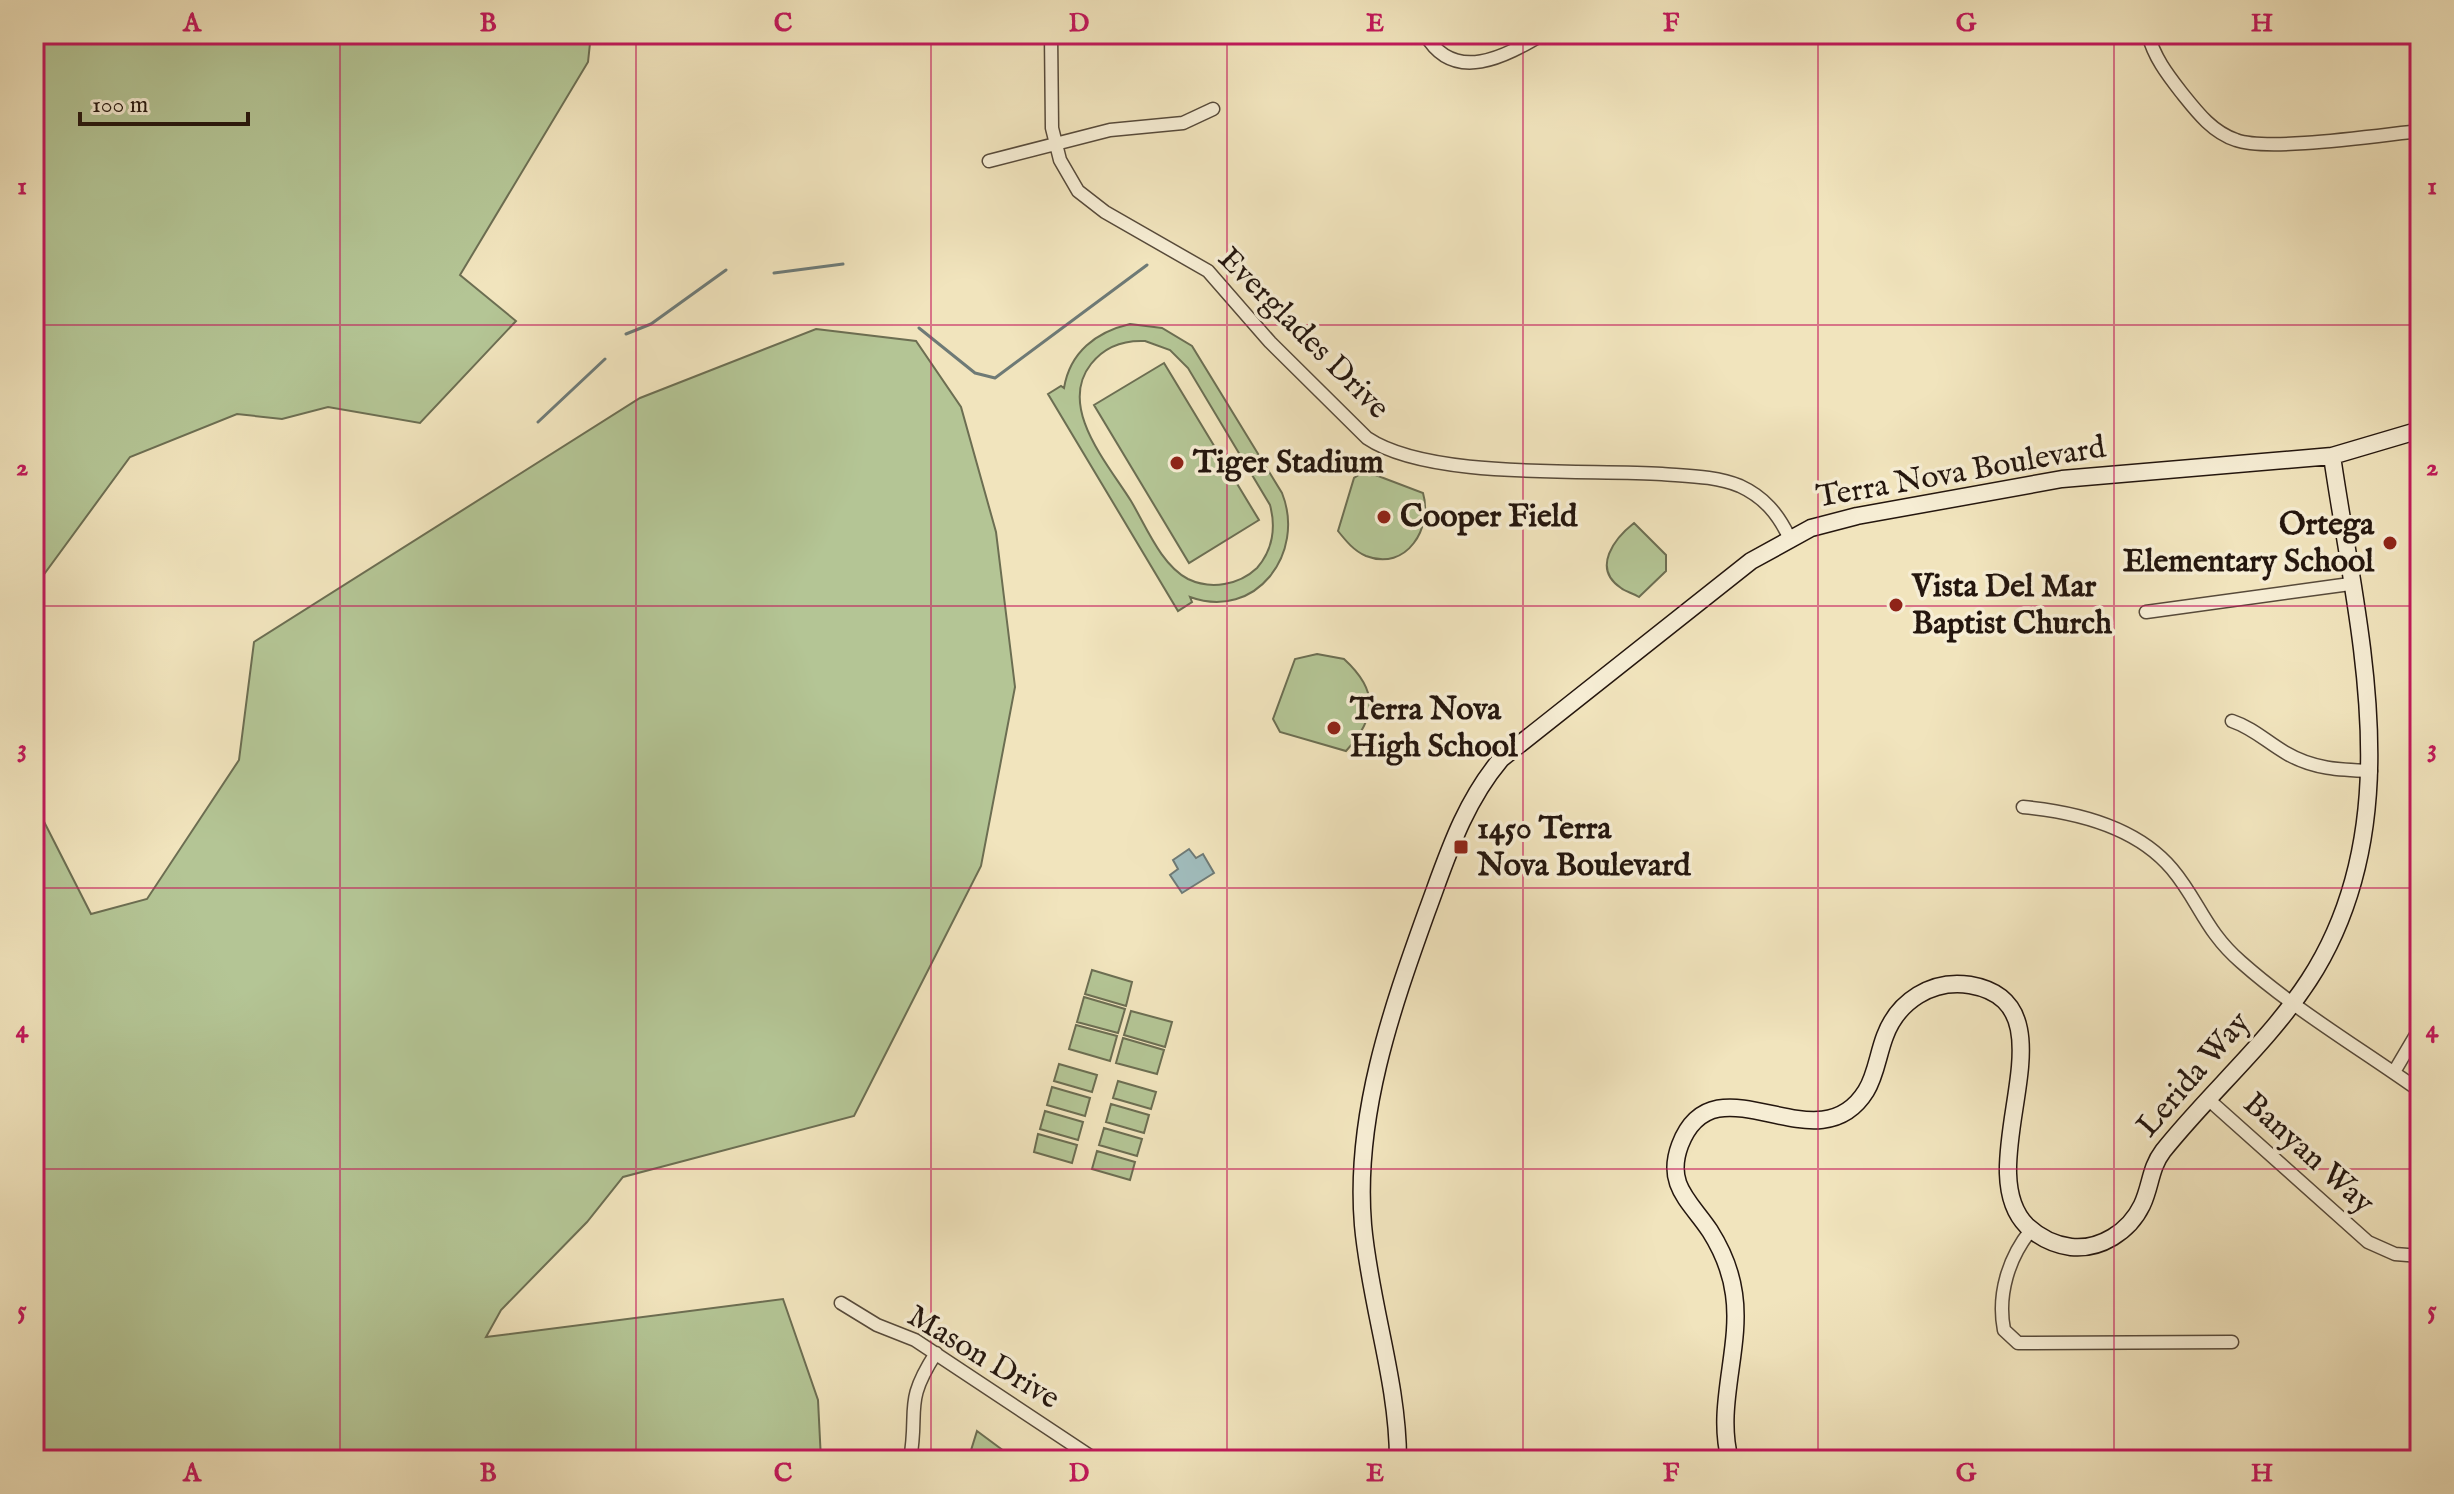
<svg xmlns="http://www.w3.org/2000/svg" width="2454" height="1494" viewBox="0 0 2454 1494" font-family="'IM FELL English',serif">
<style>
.green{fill:#b4c595;stroke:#6c6e52;stroke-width:2;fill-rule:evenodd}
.water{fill:#a0bcbc;stroke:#6e7a76;stroke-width:2}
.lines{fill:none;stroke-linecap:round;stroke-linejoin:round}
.stream{stroke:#6e7a76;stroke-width:3}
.street-casing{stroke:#574a3a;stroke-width:15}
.secondary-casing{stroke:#24160e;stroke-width:19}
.street{stroke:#f6edd4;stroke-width:12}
.secondary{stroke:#f6edd4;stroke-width:16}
.grid{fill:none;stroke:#c2185b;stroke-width:2;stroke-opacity:0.55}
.poi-dot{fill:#8f2418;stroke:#f6edd4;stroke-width:3}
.labels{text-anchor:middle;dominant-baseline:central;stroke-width:7;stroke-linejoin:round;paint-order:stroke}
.street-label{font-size:32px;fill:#24160e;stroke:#f6edd4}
.poi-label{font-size:32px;font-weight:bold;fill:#24160e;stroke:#f6edd4;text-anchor:start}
.neatline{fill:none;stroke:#c2185b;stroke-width:3}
.grid-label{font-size:26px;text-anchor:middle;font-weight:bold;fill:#c2185b}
</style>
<rect width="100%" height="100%" fill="#f1e4bd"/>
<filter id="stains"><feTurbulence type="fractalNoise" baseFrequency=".0025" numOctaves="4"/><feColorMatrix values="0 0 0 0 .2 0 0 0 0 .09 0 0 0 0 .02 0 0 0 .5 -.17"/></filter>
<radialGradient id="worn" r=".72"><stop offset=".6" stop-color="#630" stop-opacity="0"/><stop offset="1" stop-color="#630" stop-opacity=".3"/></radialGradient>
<path class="green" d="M34 34H591L588 62 460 275 516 321 420 423 328 407 282 419 237 414 130 457 34 588Z
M1130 324 1162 328 1192 346 1282 493C1306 553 1256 621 1190 597L1192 602 1178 611 1048 394 1061 386 1064 388C1070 352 1096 332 1130 324ZM1145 341 1170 350 1188 368 1270 505C1276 527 1273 550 1257 568 1239 585 1211 590 1188 579 1161 565 1146 526 1131 501 1108 464 1057 407 1091 364 1105 346 1123 340 1145 341Z
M816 329 916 341 961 407 996 532 1015 687 981 866 854 1116 623 1177 587 1222 501 1310 486 1337 783 1299 818 1400 821 1460H34V802L91 914 147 899 239 760 254 642 640 398Z
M1164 363 1259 520 1189 563 1094 405Z
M1365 471 1423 493C1433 527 1407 572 1366 556 1354 551 1346 541 1338 531L1354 478Z
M1634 523 1666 555V571L1639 597C1633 593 1626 592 1621 588 1591 568 1615 538 1634 523Z
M1317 654 1344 659C1379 691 1377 717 1346 751L1280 732 1273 719 1295 659Z
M1092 970 1132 982 1126 1006 1085 994Z
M1084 997 1125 1009 1118 1033 1077 1022Z
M1131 1011 1172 1022 1165 1047 1124 1035Z
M1076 1025 1117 1036 1110 1061 1069 1049Z
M1123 1038 1164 1050 1157 1074 1116 1063Z
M1059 1064 1097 1075 1092 1092 1054 1081Z
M1118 1081 1156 1092 1151 1109 1113 1098Z
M1052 1087 1090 1098 1085 1116 1047 1105Z
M1111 1104 1149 1115 1144 1133 1106 1122Z
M1045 1111 1083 1122 1078 1140 1040 1129Z
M1104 1128 1142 1139 1137 1156 1099 1145Z
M1038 1134 1077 1145 1072 1163 1034 1152Z
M1097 1151 1135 1162 1130 1180 1092 1169Z
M977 1431 1016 1460H968Z"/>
<path class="water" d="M1189 849 1196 858 1203 854 1214 873 1182 893 1170 875 1178 869 1173 860Z"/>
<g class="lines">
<path class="stream" d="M774 273 843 264
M919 328 975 373 995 378 1147 265
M626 334 651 324 726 270
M538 422 605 359"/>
<g class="street-casing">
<path id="street" d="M1051 34 1052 128 1060 160 1078 191 1105 212 1208 271 1270 342 1367 438C1429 480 1585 469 1662 474 1687 476 1716 476 1740 486 1764 497 1778 514 1789 537
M1425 34C1454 85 1506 56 1543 34
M1872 34H1908
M2148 34C2154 57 2167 74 2181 92 2197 112 2212 132 2236 140 2268 152 2380 135 2420 131
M989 161 1110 130 1183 123 1213 109
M2146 612 2350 584
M2232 721C2253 728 2267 742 2286 753 2313 769 2340 770 2371 771
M2023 807C2076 812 2136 826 2172 869 2199 901 2205 931 2241 962 2295 1010 2361 1049 2420 1091
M2394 1072 2420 1028
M2209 1100 2368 1242 2395 1254 2420 1256
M2031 1230C2009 1257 1997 1294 2004 1330L2018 1343 2232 1342
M841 1303 877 1325 915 1340 1096 1460
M910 1460C919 1408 903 1404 936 1353"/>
</g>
<g class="secondary-casing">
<path id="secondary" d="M1398 1460C1398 1381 1370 1304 1363 1225 1354 1117 1391 1011 1427 911 1447 857 1463 804 1501 759L1751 561 1811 528 1857 516 2062 479 2332 456 2420 430
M1730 1460C1715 1406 1742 1348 1734 1294 1731 1272 1722 1250 1710 1231 1690 1201 1665 1185 1680 1145 1715 1053 1817 1170 1866 1091 1876 1075 1878 1054 1885 1036 1898 1001 1932 979 1970 985 2081 1004 1966 1165 2027 1226 2039 1237 2055 1245 2071 1247 2100 1250 2129 1232 2142 1205 2151 1186 2150 1168 2163 1151 2210 1092 2268 1043 2309 980 2412 821 2357 629 2332 456"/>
</g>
<use href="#street" class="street"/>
<use href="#secondary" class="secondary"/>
</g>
<path class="grid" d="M340 34V1460M636 34V1460M931 34V1460M1227 34V1460M1523 34V1460M1818 34V1460M2114 34V1460M34 325H2420M34 606H2420M34 888H2420M34 1169H2420"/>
<g class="poi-dot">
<circle cx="1177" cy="463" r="8"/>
<circle cx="1384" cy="517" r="8"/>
<circle cx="2390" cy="543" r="8"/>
<circle cx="1896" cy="605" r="8"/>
<circle cx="1334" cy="728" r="8"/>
<rect x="1453" y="839" width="16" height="16" rx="4"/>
</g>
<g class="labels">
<g class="street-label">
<text transform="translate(1303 334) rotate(45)">Everglades Drive</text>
<text transform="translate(1961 473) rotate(-10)">Terra Nova Boulevard</text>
<text transform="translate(2194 1075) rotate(-49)">Lerida Way</text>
<text transform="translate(2308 1154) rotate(42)">Banyan Way</text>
<text transform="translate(983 1358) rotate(31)">Mason Drive</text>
</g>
<g class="poi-label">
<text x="1193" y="463">Tiger Stadium</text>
<text x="1400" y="517">Cooper Field</text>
<text x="2374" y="525" text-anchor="end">Ortega<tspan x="2374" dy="37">Elementary School</tspan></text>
<text x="1912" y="587">Vista Del Mar<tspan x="1912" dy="37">Baptist Church</tspan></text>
<text x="1350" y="710">Terra Nova<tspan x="1350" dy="37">High School</tspan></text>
<text x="1477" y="829">1450 Terra<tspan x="1477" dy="37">Nova Boulevard</tspan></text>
</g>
</g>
<rect width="2454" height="1494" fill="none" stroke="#f1e4bd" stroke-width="88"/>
<path d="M80 112v12h168v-12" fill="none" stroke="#24160e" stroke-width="4"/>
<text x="92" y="112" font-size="24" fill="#24160e" stroke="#f6edd4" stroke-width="6" paint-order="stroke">100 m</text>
<rect x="44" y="44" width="2366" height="1406" class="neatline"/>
<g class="grid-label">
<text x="192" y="31">A</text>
<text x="488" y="31">B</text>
<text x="783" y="31">C</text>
<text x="1079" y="31">D</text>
<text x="1375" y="31">E</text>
<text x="1671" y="31">F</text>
<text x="1966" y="31">G</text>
<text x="2262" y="31">H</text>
<text x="22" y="194">1</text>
<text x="2432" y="194">1</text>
<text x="22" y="475">2</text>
<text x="2432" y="475">2</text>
<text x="22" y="756">3</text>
<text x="2432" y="756">3</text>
<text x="22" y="1037">4</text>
<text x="2432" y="1037">4</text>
<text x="22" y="1318">5</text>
<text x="2432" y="1318">5</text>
<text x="192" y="1481">A</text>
<text x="488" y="1481">B</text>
<text x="783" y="1481">C</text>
<text x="1079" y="1481">D</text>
<text x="1375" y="1481">E</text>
<text x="1671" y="1481">F</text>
<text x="1966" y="1481">G</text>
<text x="2262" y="1481">H</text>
</g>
<rect width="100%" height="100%" filter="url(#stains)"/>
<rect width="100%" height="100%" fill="url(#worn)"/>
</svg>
